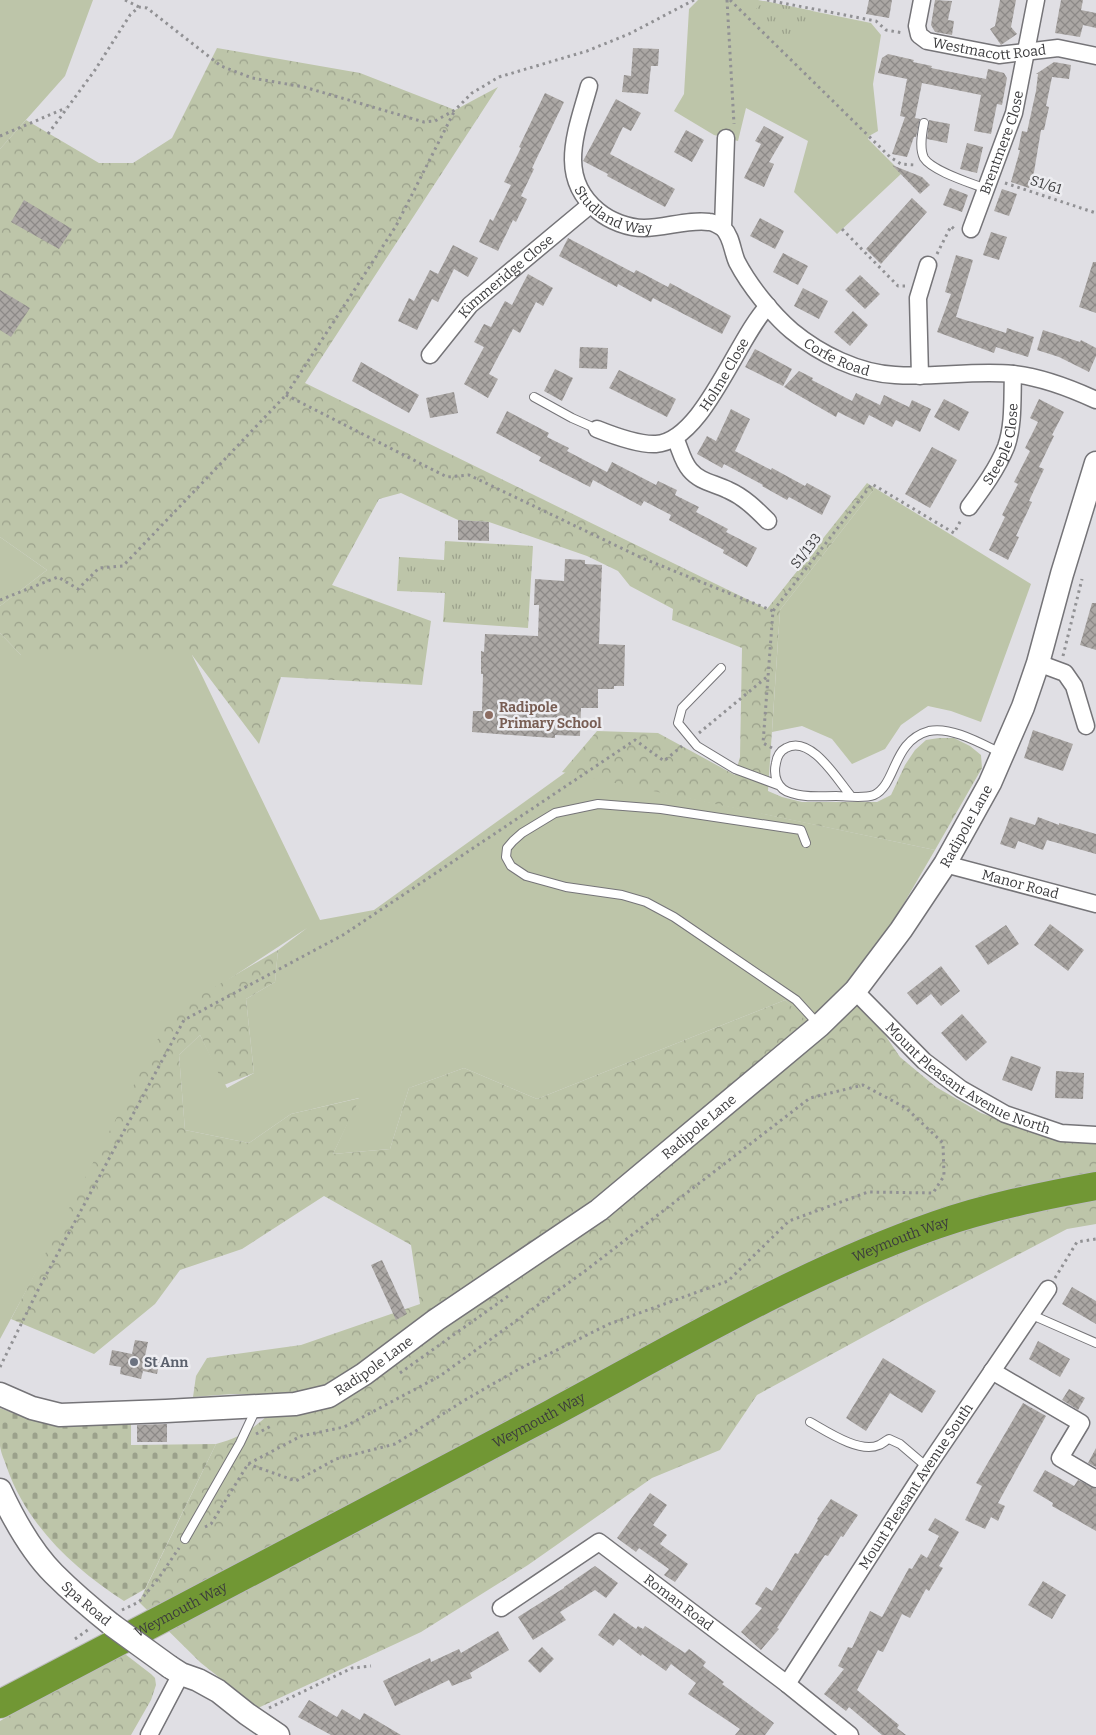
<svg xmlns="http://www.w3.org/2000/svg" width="1096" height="1735" viewBox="0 0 1096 1735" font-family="Bitter,serif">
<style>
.green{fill:#bdc5a9}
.forest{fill:url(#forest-crowns)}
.cemetery{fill:url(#cemetery-stones)}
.park{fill:url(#park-tufts)}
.building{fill:url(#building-cross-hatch)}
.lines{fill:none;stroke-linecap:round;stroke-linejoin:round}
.lane-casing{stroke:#757478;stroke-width:10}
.street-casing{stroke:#757478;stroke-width:19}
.secondary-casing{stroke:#757478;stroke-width:25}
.highway-casing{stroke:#bcbcbd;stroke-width:30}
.path{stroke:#919194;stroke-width:3;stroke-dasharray:2.5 4;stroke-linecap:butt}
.lane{stroke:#fff;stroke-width:8}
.street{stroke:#fff;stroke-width:16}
.secondary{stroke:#fff;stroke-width:22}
.highway{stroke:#719734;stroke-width:28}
.secondary-bridge-casing{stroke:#757478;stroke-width:25;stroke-linecap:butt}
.secondary-bridge{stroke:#fff;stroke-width:22}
.education-dot{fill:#8d6e63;stroke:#ededf1;stroke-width:2}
.worship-dot{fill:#6b7280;stroke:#ededf1;stroke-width:2}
.labels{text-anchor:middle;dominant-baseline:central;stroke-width:5;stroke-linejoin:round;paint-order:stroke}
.street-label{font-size:14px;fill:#3b3b3d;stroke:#ededf1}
.education-label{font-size:14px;font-weight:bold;fill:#785e54;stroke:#ededf1;text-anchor:start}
.worship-label{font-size:14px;font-weight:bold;fill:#5b616d;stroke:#ededf1;text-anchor:start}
</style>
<defs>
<pattern id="forest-crowns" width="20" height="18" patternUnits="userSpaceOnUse" patternTransform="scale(1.25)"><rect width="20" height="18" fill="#bdc5a9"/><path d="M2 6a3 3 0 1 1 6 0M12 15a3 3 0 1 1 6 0" fill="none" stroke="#9ba18b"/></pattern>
<pattern id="cemetery-stones" width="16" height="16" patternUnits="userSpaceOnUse" patternTransform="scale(1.25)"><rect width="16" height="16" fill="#bdc5a9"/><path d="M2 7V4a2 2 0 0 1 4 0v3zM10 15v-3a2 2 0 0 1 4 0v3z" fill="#9ba18b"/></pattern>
<pattern id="park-tufts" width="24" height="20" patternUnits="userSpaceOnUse" patternTransform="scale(1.25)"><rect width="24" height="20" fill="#bdc5a9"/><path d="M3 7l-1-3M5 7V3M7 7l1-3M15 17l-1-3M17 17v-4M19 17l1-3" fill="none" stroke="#9ba18b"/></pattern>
<pattern id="building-cross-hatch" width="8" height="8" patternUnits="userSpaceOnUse" patternTransform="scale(1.25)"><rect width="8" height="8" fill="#aba7a4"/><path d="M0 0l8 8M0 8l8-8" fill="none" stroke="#8c8987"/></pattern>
</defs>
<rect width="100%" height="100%" fill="#e0dfe4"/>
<path class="green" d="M0 0H93L65 76 0 149Z
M698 0H758L871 23 881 35 873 84 878 131 869 136 868 139 902 173 837 234 794 192 808 141 746 108 738 141 714 135 674 111 684 94 689 9Z
M875 488 1031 584 981 722 951 711 928 706 901 725 885 749 852 764 832 739 802 726 772 732 780 610Z
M0 537 47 570 0 606Z
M0 633 21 655H192L320 920 374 910 566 772 935 850 879 946 850 988 804 1021 785 1000 537 1099 464 1068 409 1088 390 1149 333 1154 359 1098 291 1114 249 1143 185 1130 179 1055 200 1035 227 1088 254 1073 246 999 275 982 278 950 307 928 176 1014 0 1339Z"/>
<path class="forest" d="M217 48 360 73 455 110 498 87 305 383 767 609 867 483 875 488 780 610 768 791 782 797 802 802H877L891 795 905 765 915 750 926 740 939 738H954L970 746 981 755 982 768 935 850 562 772 597 731 658 733 735 775 740 757 742 648 672 620 673 609 630 586 618 571 587 556 489 522 458 520 401 493 379 499 332 585 431 621 422 685 281 677 259 744 192 655H21L0 633V606L47 570 0 537V149L26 120 99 163H133L172 138Z
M278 950 275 982 246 999 254 1073 224 1085 200 1035 179 1055 185 1130 249 1143 291 1114 360 1098 333 1154 390 1149 409 1088 464 1068 537 1099 785 1000 805 1020 855 991 900 1057 936 1087 981 1113 1060 1141 1096 1142V1224L1067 1229 922 1305 757 1395 720 1450 652 1478 528 1565 421 1632 258 1708 201 1663 139 1602 216 1444C238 1438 252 1430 268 1415L265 1394H232L193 1397 196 1376 207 1358 301 1345 420 1304 411 1245 324 1196 242 1249 180 1270 155 1304 94 1354 11 1319 172 1012Z
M125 1654 151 1674 155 1678 156 1685 151 1700 131 1735H0V1721C41 1697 83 1677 125 1654Z"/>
<path class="cemetery" d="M0 1408 23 1417 53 1422 131 1420V1445L216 1444 145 1589 124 1601C74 1569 27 1525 7 1468 5 1461 1 1454 0 1446 0 1434 0 1420 0 1408Z"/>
<path class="park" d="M764 1 813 11C812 19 812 32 806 38 800 45 779 37 773 32 765 26 759 18 753 12Z
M445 541 533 546 528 628 443 622 445 593 397 591 399 557 444 560Z"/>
<path class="building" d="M869 0H892L889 18 866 14Z
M935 0 952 1 948 20 954 21 952 35 935 32 931 25Z
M1000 0H1016L1011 27 1017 34 1001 45 990 29 995 26Z
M1061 0H1083L1081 10 1096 13V28L1083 25 1080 37 1055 33Z
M633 48 659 49 658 66H651L648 94 622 92 624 75 631 76Z
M888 54 914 60 913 62 932 66 931 68 986 79 988 69 1004 73 1007 78 1002 105 997 104 991 134 974 131 981 95 922 83 915 118 920 119 916 137H914L907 157 892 154 905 117 900 116 907 79 878 73 882 58Z
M1054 62 1071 65 1069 79 1052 77 1046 106 1049 107 1044 130H1041L1034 172 1029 188 1011 182 1020 150H1018L1022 131 1027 132 1036 91 1038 74H1036Z
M545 93 564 102 532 168 534 169 521 196 527 199 516 222 513 220 498 251 479 242 490 219 493 221 511 185 504 182 521 148 519 147Z
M616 99 641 113 631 131 623 127 610 154 675 189 665 207 607 176 608 174 583 161Z
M929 120 950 124 947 143 927 139Z
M764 126 784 137 769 162 774 164 764 187 744 178 761 144 755 141Z
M686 130 704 140 692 162 674 152Z
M967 143 983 147 977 173 960 169Z
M892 165 922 177 930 185 920 194Z
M950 188 968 195 962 212 943 205Z
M1002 189 1017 194 1009 216 994 211Z
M912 198 927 212 881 264 866 249Z
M24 200 72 229 59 249 11 222Z
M760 218 784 231 775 249 750 236Z
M991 232 1007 237 999 260 983 255Z
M568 238 634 273 636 270 668 287 670 283 731 316 722 334 653 298 651 302 618 284 617 287 559 256Z
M453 245 478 258 468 277 454 269 438 302 432 299 417 330 398 321 409 298 414 301 430 270 438 274Z
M783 253 808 266 798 285 773 272Z
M956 255 973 260 956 317 1006 333 1007 328 1034 337 1028 357 996 347 994 353 937 332 951 294 945 292Z
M1093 262H1096V313L1079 307Z
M528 274 553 288 543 306 536 302 520 333 513 329 489 374 498 379 488 398 464 384 484 347 474 342 484 324 491 327 505 301 512 305Z
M860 275 880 294 865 309 845 290Z
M803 288 828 301 819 319 794 306Z
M0 290 30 308 11 337 0 330Z
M853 311 868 325 850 346 834 332Z
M1043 330 1080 342 1081 340 1096 348V356L1089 372 1059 357 1037 350Z
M580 347 608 348 607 369 579 368Z
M755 349 792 369 783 386 745 367Z
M361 362 419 395 409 413 352 381Z
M555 369 573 378 562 401 544 391Z
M619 370 676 399 667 417 609 388Z
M799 371 813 378 812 380 852 401 856 393 880 405 884 395 909 407 912 400 931 409 920 432 896 420 892 427 869 415 864 425 838 412 836 417 784 387Z
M454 392 458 413 430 418 426 398Z
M944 399 969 412 959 431 934 417Z
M1039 399 1064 412 1052 435 1054 436 1039 467 1044 469 1029 501 1032 502 1016 536 1019 537 1008 560 989 550 1005 517 1002 515 1018 484 1014 482 1030 451 1025 448 1038 422 1030 418Z
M731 409 750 419 735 451 771 470 772 468 805 486 807 483 831 496 822 515 789 497 787 500 762 486 763 485 724 464 722 468 697 454 707 436 716 441Z
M507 411 549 433 547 437 569 448 567 451 607 472 612 462 656 485 658 481 677 490 675 495 699 507 696 512 728 529 726 532 757 548 747 567 723 553 724 550 669 520 671 515 644 501 641 506 593 480 590 487 539 461 541 457 496 433Z
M932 447 957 460 930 508 905 494Z
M458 520 489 522V541L458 540Z
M565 559 585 560V564L602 565 599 644 625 645 624 686H614V689H598V708H581L580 736 555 735V738L538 737 472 732 473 711H482L483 674H481V651L484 652 485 634 538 636 539 605H534L535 579 564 581Z
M1092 603H1096V650L1080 645Z
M1033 730 1073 744 1063 771 1024 758Z
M1010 817 1035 825 1038 817 1059 825V823L1096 834V854L1047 840 1043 850 1018 841 1015 849 1000 844Z
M1050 924 1084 950 1068 971 1034 945Z
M1006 925 1019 944 988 965 975 946Z
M941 966 960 991 941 1006 931 994 917 1005 907 993Z
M962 1014 987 1042 966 1061 941 1033Z
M1011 1056 1041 1067 1032 1091 1002 1080Z
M1056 1071 1084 1073 1083 1099 1055 1098Z
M382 1260 407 1314 396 1320 371 1265Z
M1072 1287 1096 1301V1324L1062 1304Z
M135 1340 148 1342 145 1356 160 1359 157 1374 143 1371 141 1379 120 1374 121 1367 109 1365 112 1350 132 1354Z
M1038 1341 1070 1359 1060 1377 1029 1359Z
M883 1358 936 1391 922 1413 890 1393 866 1431 846 1418Z
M1069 1389 1085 1398 1078 1410 1062 1400Z
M1023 1403 1046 1416 998 1503 1005 1506 998 1521 991 1517 985 1529 965 1520 982 1486 976 1483Z
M167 1424V1442H137V1425Z
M1096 1448V1467L1088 1463Z
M1045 1470 1074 1486 1078 1480 1096 1489V1531L1052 1506 1053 1503 1033 1491Z
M650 1493 667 1505 653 1525 667 1535 660 1544 688 1564 675 1582 664 1575 669 1569 639 1548 636 1552 617 1538Z
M831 1499 858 1515 843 1537 841 1536 828 1556 825 1555 777 1628 779 1629 761 1650 741 1632 762 1608 755 1604 766 1587 772 1591 795 1553 798 1554 818 1520 817 1519Z
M935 1518 959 1532 939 1566 943 1568 929 1591 926 1589 910 1618 902 1614 883 1652 878 1650 857 1690 899 1725 897 1728 906 1735H882L849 1707 846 1711 824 1694 844 1669 838 1666 848 1647 852 1648 870 1611 882 1617 909 1568 912 1569 921 1554 927 1558 939 1536 928 1530Z
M595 1566 618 1583 606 1598 595 1590 560 1612 566 1620 533 1640 518 1617 564 1588V1587Z
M1043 1581 1066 1595 1052 1619 1028 1605Z
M614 1613 636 1629 638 1626 643 1629 645 1626 685 1653 689 1649 706 1662 703 1666 724 1682 722 1684 774 1723 765 1735H735L740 1729 688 1694 696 1683 671 1664 666 1671 642 1654 641 1656 619 1639 613 1646 598 1635Z
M498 1631 509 1650 470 1673 472 1678 452 1686 449 1680 395 1706 383 1681 430 1658 431 1662 459 1649 461 1653Z
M542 1647 554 1659 540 1673 528 1661Z
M309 1700 337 1717 342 1709 360 1720 364 1713 401 1735H331L298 1717Z"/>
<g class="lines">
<g class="lane-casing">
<path id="lane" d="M924 123C922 133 919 148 924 158 932 171 971 183 986 189
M534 397 572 418 597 429
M721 668 682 708 678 723 697 746 735 769 778 785
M851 796C838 781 811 734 786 748 780 751 777 756 776 763 773 776 777 789 791 793 805 798 821 796 836 796 847 796 863 799 874 795 897 784 892 741 929 731 951 726 982 744 1001 753
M806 843 801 830 661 809 598 804 555 813 522 833 513 841 507 848 506 857 511 866 526 876 566 887 622 895 646 902 674 917 796 1000 818 1024
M1032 1315 1096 1343
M810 1422C826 1431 860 1454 879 1445 882 1444 885 1441 889 1439L900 1444 927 1467
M185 1539 240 1443 256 1409"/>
</g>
<g class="street-casing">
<g id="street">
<path id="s1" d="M922 0 917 26 919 35 927 41 999 55 1058 48 1096 56"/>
<path id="s2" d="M589 86C577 130 556 177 598 211 610 221 628 228 644 228 665 228 689 219 709 222 714 222 719 226 723 228"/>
<path id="s3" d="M726 138 723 228C732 237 732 251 737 262 749 285 772 314 792 331 820 354 858 373 895 375 934 378 974 370 1013 374 1042 377 1070 388 1096 400"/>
<path id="s4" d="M971 229 1014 113 1036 0"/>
<path id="s5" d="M430 355 470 305 590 205"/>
<path d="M920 376 918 298 928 265"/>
<path id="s6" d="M597 429C612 435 639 445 656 444 703 441 737 338 768 306"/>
<path d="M675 438C680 448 682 461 690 470 700 482 714 483 728 490 744 497 756 509 768 521"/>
<path id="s7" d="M969 507C983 488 997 469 1006 447 1014 425 1012 397 1013 374"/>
<path d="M1038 663 1065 673 1074 686 1086 726"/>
<path id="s8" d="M945 864 1096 904"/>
<path id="s9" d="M855 991 924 1061 961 1089 1005 1114 1061 1133 1096 1135"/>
<path d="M992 1371 1081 1423 1060 1458 1096 1479"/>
<path id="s10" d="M501 1608 599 1542 787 1684 850 1735"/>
<path id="s11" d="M787 1684 927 1467 1048 1289"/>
<path d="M149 1735 181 1674"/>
</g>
</g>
<g class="secondary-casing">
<g id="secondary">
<path id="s12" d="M0 1394 32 1408 60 1415 166 1411 295 1404 329 1396 364 1374 436 1320 599 1210 819 1026 855 991 901 930 945 864 990 783 1023 707 1038 663 1062 574 1096 463"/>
<path id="s13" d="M0 1490C14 1520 31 1551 54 1574 72 1592 92 1609 112 1625"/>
<path d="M170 1667 181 1674 198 1680 218 1691 247 1714 278 1735"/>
</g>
</g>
<g class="highway-casing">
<g id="highway">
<path id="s14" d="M0 1704C185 1608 368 1510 552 1413 677 1346 801 1272 936 1225 988 1207 1042 1196 1096 1186"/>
</g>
</g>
<path class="path" d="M125 0 139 7
M727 0 734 124
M730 0 890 157 901 164 915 165
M767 0 876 21 886 30 903 33
M48 134 95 70 130 15 139 7 147 8 221 66 252 78 304 87 424 122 435 121 455 110 472 93 499 77 587 51 629 34 694 0
M0 136 66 108
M1005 183 1096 213
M842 229 898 286H905
M937 254 951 226 956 231
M286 395 447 477 469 475 642 558 773 611
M0 600 58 577 78 589 99 568 123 566 286 395 396 226 455 110
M1063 656 1082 579
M699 733 768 676
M772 748 763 743 773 611 872 484 954 533 961 520
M1055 1278 1077 1242 1096 1239
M0 1367 38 1290 184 1020 343 935 635 740 664 761 682 746
M400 1373 511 1294
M256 1434 273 1425
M205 1527 211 1524 248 1464 301 1436 344 1427 440 1376 585 1271 810 1098 863 1085 906 1108 943 1143 944 1176 933 1193 868 1192 789 1221 728 1281 609 1324 519 1369 465 1400 395 1444 336 1459 296 1481 248 1464
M122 1610 139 1602 158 1579 179 1548
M75 1639 89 1629
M269 1708 352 1668 371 1666"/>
<use href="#lane" class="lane"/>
<use href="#street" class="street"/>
<use href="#secondary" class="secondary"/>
<use href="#highway" class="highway"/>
<g class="secondary-bridge-casing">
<path id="secondary-bridge" d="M112 1625 170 1667"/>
</g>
<use href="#secondary-bridge" class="secondary-bridge"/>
</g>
<circle class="education-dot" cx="489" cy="715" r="5"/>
<circle class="worship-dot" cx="134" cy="1362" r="5"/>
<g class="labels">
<g class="street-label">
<text stroke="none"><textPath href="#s1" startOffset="109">Westmacott Road</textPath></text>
<text stroke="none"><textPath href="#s4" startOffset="92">Brentmere Close</textPath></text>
<text transform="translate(1046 185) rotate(18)">S1/61</text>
<text stroke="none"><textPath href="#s2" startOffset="148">Studland Way</textPath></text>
<text stroke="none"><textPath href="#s5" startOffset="110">Kimmeridge Close</textPath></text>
<text stroke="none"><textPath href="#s3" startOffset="268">Corfe Road</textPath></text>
<text stroke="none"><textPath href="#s6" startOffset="162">Holme Close</textPath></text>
<text stroke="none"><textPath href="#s7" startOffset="72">Steeple Close</textPath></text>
<text transform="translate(806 551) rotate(-52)">S1/133</text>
<text stroke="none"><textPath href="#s12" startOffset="1198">Radipole Lane</textPath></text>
<text stroke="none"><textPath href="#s8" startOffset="78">Manor Road</textPath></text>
<text stroke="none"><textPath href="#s9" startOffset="145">Mount Pleasant Avenue North</textPath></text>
<text stroke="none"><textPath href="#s12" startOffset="792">Radipole Lane</textPath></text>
<text stroke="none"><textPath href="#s14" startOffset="1014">Weymouth Way</textPath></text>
<text stroke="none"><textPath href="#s12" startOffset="388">Radipole Lane</textPath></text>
<text stroke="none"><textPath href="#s14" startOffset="609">Weymouth Way</textPath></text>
<text stroke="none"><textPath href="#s11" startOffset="236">Mount Pleasant Avenue South</textPath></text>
<text stroke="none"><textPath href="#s10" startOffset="218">Roman Road</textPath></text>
<text stroke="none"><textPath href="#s13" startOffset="144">Spa Road</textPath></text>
<text stroke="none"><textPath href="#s14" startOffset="204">Weymouth Way</textPath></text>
</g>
<g class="education-label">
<text x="499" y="707">Radipole<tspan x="499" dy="16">Primary School</tspan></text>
</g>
<g class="worship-label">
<text x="144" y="1362">St Ann</text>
</g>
</g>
</svg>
